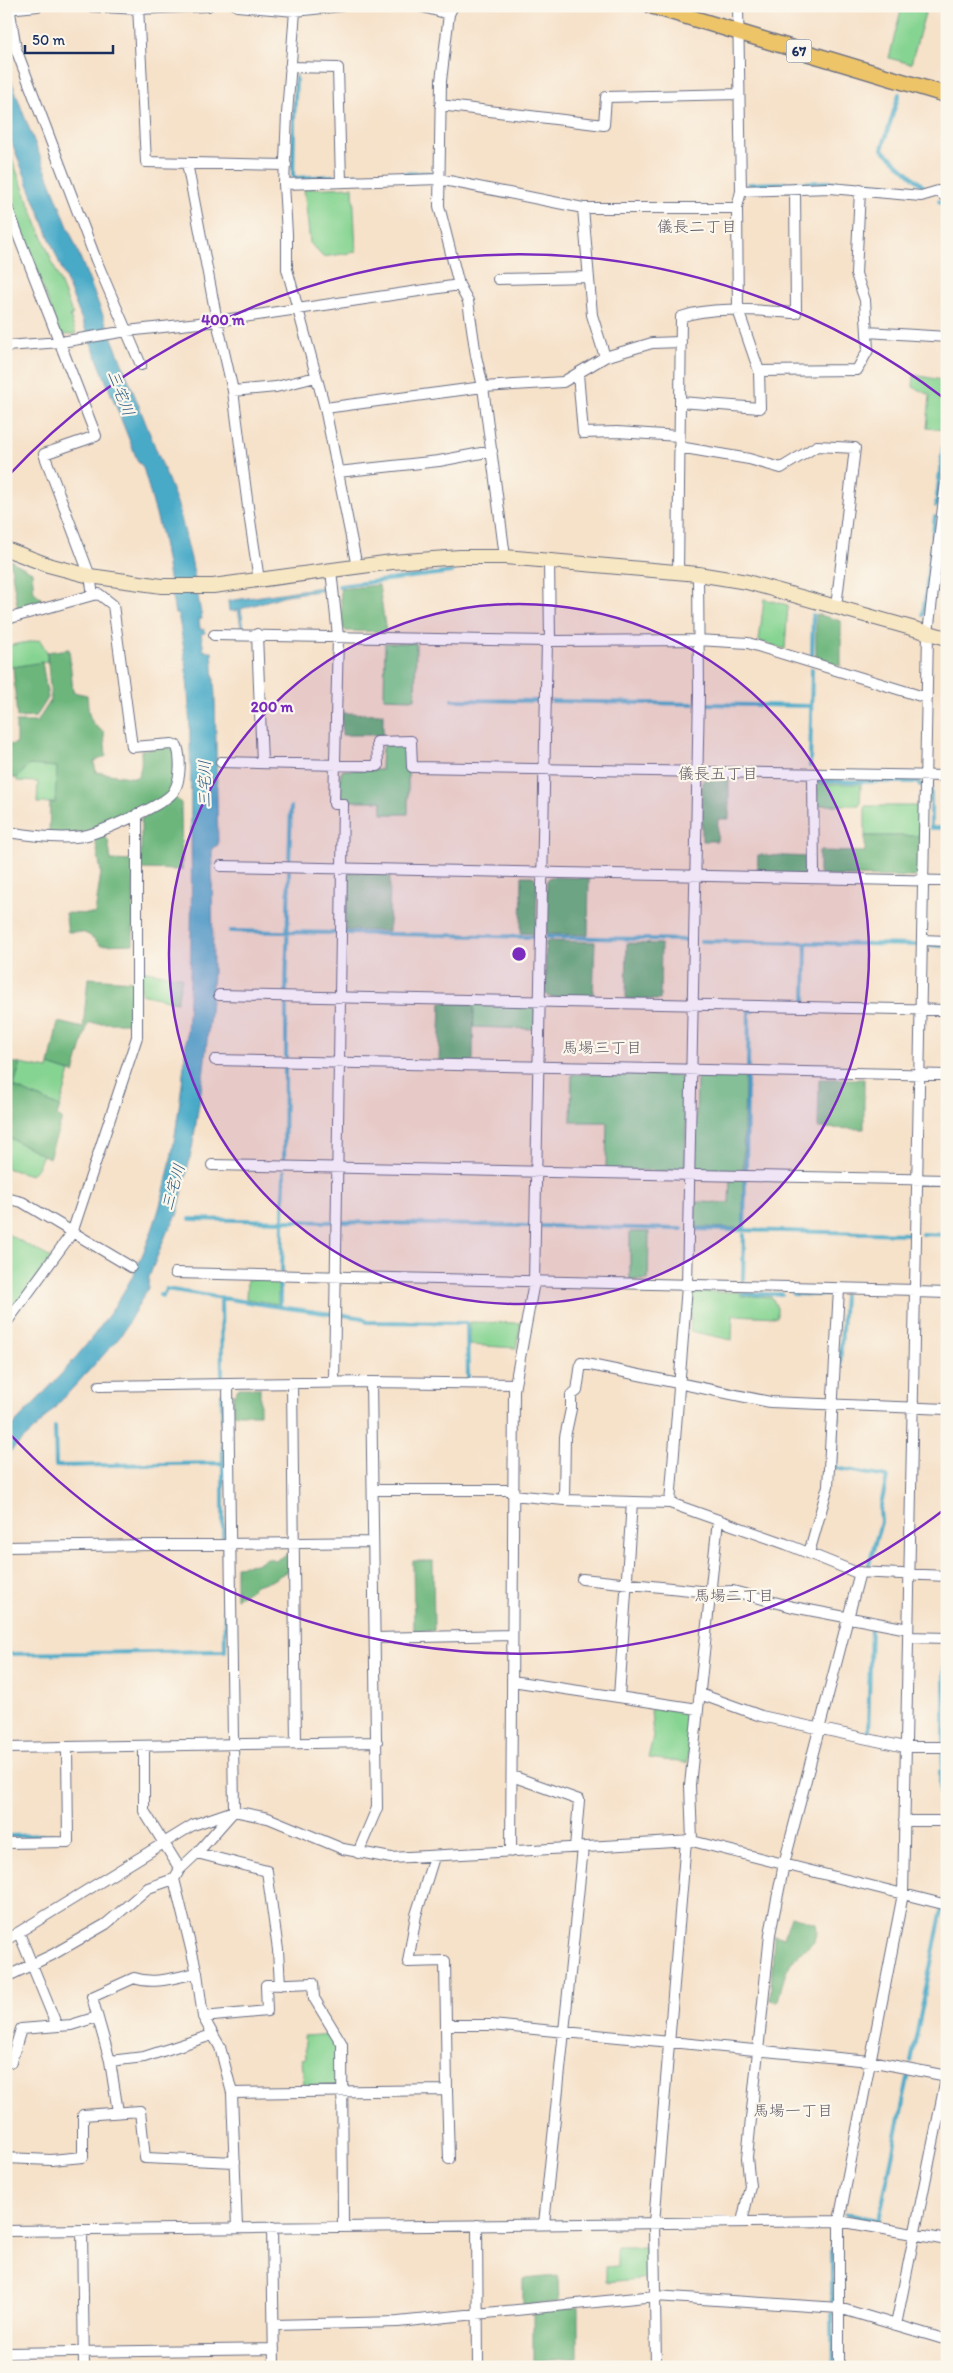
<svg xmlns="http://www.w3.org/2000/svg" width="953" height="2373" viewBox="0 0 953 2373" font-family="Itim,'Klee One',sans-serif">
<style>
.green{fill:#86d492;stroke:#508278}
.forest{fill:#6cb67c;stroke:#44726d}
.water{fill:#49aac8;stroke:#326c93}
.lines{fill:none;stroke-linecap:round;stroke-linejoin:round}
.stream{stroke:#49aac8;stroke-width:4}
.street-casing{stroke:#686d83;stroke-width:12}
.secondary-casing{stroke:#686d83;stroke-width:16}
.primary-casing{stroke:#686d83;stroke-width:18}
.street{stroke:#fff;stroke-width:10}
.secondary{stroke:#f8e7c3;stroke-width:14}
.primary{stroke:#eec469;stroke-width:15}
.ring{fill:none;stroke:#7b2cbf;stroke-width:2.5}
.labels{text-anchor:middle;dominant-baseline:central;stroke-width:4.5;stroke-linejoin:round;paint-order:stroke}
.shield{fill:#fbf7ec;stroke:#5e6b89;stroke-width:1}
.shield-label{font-size:14px;font-weight:bold;fill:#1b2f5e}
.neighbourhood-label{font-size:16px;fill:#625c68;stroke:#fbf7ec}
.water-label{font-size:16px;font-style:italic;fill:#2b5a83;stroke:#fbf7ec}
.centre{fill:#7b2cbf;stroke:#fbf7ec;stroke-width:2.5}
.ring-label{font-size:15px;text-anchor:middle;font-weight:bold;fill:#7b2cbf;stroke:#fbf7ec;stroke-width:4.5;stroke-linejoin:round;paint-order:stroke}
</style>
<rect width="100%" height="100%" fill="#fbf7ec"/>
<filter id="ink" filterUnits="userSpaceOnUse"><feTurbulence type="fractalNoise" baseFrequency=".02" numOctaves="2"/><feDisplacementMap in="SourceGraphic" scale="10" xChannelSelector="R" yChannelSelector="G"/><feConvolveMatrix kernelMatrix="1 2 1 2 8 2 1 2 1" color-interpolation-filters="sRGB"/></filter>
<filter id="wash" filterUnits="userSpaceOnUse"><feTurbulence type="fractalNoise" baseFrequency=".0096" numOctaves="4" result="noise"/><feDisplacementMap in="SourceGraphic" scale="20" xChannelSelector="R" yChannelSelector="G"/><feGaussianBlur stdDeviation="1.12" result="paint"/><feColorMatrix in="noise" values="0 0 0 0 0 0 0 0 0 0 0 0 0 0 0 0 0 1.4 0 .05"/><feComposite in="paint" operator="in"/></filter>
<g filter="url(#wash)">
<rect width="100%" height="100%" fill="#f6e1c9"/>
<path class="green" d="M902 6H927L911 64 889 58Z
M6 144 73 315 70 316 76 334 67 335 60 333 6 193Z
M353 187 356 252 323 257 310 243 304 189Z
M914 375 947 381 944 430 927 428 930 395 913 387Z
M764 599 788 605 785 649 759 641Z
M40 640 47 652V662L6 668V646Z
M385 643H416L415 699 384 698Z
M385 745H405L408 747V814H382V801H342C338 794 338 777 343 770H381L382 749Z
M29 765 58 767 55 803H37L38 782 17 781V778Z
M817 784H861L860 805H818Z
M865 806H920V836H865Z
M141 970 182 977 177 1002 141 994Z
M474 1003 531 1004 535 1008 534 1029 473 1027Z
M20 1064 48 1069 49 1065 70 1072 60 1107 14 1087Z
M572 1074 683 1076 687 1080 685 1167 682 1171 606 1170 607 1122H571Z
M700 1076H745L743 1172 699 1171 695 1168 697 1080Z
M6 1136 43 1155 37 1168 31 1175 6 1168Z
M730 1179H743V1228L695 1227V1202L729 1203Z
M630 1232H649L648 1280H630Z
M6 1233 51 1258 6 1318Z
M247 1279H278V1304L246 1299Z
M696 1292H741V1296L772 1297 777 1308V1317L733 1315 732 1340 690 1331 692 1297Z
M470 1322 521 1323 516 1348 470 1345Z
M654 1706 690 1713 692 1716 687 1763 648 1758 653 1737 651 1710Z
M333 2034 338 2042V2082L335 2085 304 2086 302 2059 306 2058 304 2036Z
M617 2248H650L649 2278 606 2282V2267L617 2266Z"/>
<path class="forest" d="M10 560 32 572 34 592 40 597 44 605 18 611Z
M379 585 386 632 346 631 343 628 340 589Z
M816 614 841 621V666L816 659Z
M69 649 73 692 87 695C89 713 87 722 104 732L106 756 94 762 96 772 136 778C143 770 141 759 141 750L170 746 176 751 172 791 162 799 83 833 49 834 50 803H55L57 767 29 765 17 778H6V745L16 744V722H37L51 700 47 652Z
M42 662 48 698 36 717 17 718 13 667Z
M342 713 383 714V735H342Z
M706 778H729V819H718L717 841H702V782Z
M174 796 181 803 182 870 141 869V819L168 804Z
M103 835 108 840 111 860 134 861 133 944 100 945C89 933 84 931 68 932L65 913 95 914 101 872 95 839Z
M865 836H920V874L915 877 822 876 819 873V851L865 852Z
M758 855 811 857V872L808 876 757 874Z
M350 872 390 873 389 931 345 930 346 877Z
M522 876H533L537 880 536 934 521 933Z
M550 877 589 878 588 935 546 934 547 880Z
M546 941 595 942 593 998 548 997 545 994Z
M627 943 661 944 660 1000 626 999Z
M88 978 134 981V1023H88L74 1073 49 1065 58 1022 83 1028Z
M441 1002 474 1003 473 1062 439 1061Z
M6 1061 20 1064 14 1087 60 1107 57 1116 62 1119 49 1158 6 1136Z
M819 1079H864V1129L818 1128Z
M239 1388H260V1414H233V1395Z
M289 1553V1570L271 1581 255 1585 250 1591 236 1598V1566L256 1564 267 1558 276 1560Z
M413 1561H433L434 1631H414Z
M791 1916 816 1923C821 1946 803 1946 793 1960 785 1970 781 1989 778 2001L770 2000 774 1936 784 1937Z
M558 2276 559 2302 523 2305V2279Z
M578 2307V2358L533 2362V2312Z"/>
<path class="water" d="M6 66 25 118 178 505 192 563 202 619H199L200 629 205 630V633L201 634 204 651H212L215 696 218 845 212 848 213 974 210 1013 203 1078 192 1149 177 1216 167 1232 149 1277 148 1288 120 1337 34 1430 6 1455V1433C54 1382 105 1332 136 1269 163 1212 172 1161 180 1100 192 1008 192 917 191 824 190 754 192 683 178 614H175L162 536 143 467 138 462 6 128Z
M328 586V590L286 595 241 609 244 628H241L238 608 236 611H229L228 601Z"/>
<g class="lines">
<path class="stream" d="M717 6 718 7
M899 94 882 149 925 188
M294 121 296 77
M294 123 293 175 295 178 333 176
M369 175 429 173
M349 176 358 175
M841 182H858
M860 182 891 186
M749 184 835 182
M939 201 947 208
M936 506 947 414
M339 586 452 572
M923 615 935 517
M812 657 813 615
M452 700 540 701
M552 701 694 704
M705 704 811 706
M810 766 812 669
M817 781 917 782 920 785
M931 785V828H947
M289 864 291 807
M230 931 338 933
M345 933 535 937
M547 937 689 940
M701 941 917 945
M930 945 942 946
M286 992 289 871
M805 1002 806 943
M286 1057V1000
M748 1066 749 1011H753
M284 1164 285 1068
M746 1172 747 1078
M190 1219 332 1222
M339 1222 529 1226
M541 1226 682 1229
M694 1229 911 1234
M922 1234 947 1235
M282 1273 284 1171
M743 1282 745 1180
M743 1294H782
M793 1294 833 1295
M160 1295 163 1296 166 1289 280 1307V1280
M221 1297 222 1379
M280 1307 331 1314
M337 1314 363 1318 367 1322 467 1323 468 1378
M838 1401 844 1295
M838 1409 835 1468 887 1477 880 1510 881 1522 868 1568
M55 1427 56 1466 223 1463 222 1394
M223 1463V1538
M942 1642H944V1742
M6 1654 225 1651 224 1550
M868 1735 871 1626
M940 1818V1771H943L942 1751
M6 1836 60 1835
M944 1899 947 1893
M911 2062 942 1909
M846 2214 879 2220 909 2073
M832 2229V2302
M832 2313 833 2367"/>
</g>
</g>
<g filter="url(#ink)">
<g class="lines">
<g class="street-casing">
<path id="street" d="M9 6 16 49 96 260 141 365
M87 6 138 9 208 6
M138 6 146 162 286 165
M237 6 295 11 341 6
M419 6 449 14
M453 6 449 14 441 81 439 206 459 285 468 301 476 356 483 387 505 557
M738 6 741 191 737 208 738 310 759 371 857 370 868 350 865 300 856 274 860 190
M6 9 38 6
M295 11 287 114 284 184 287 234V269L325 408 357 567
M290 67 338 68 341 182
M440 105 604 125 606 97 739 94
M187 163 217 321 233 391 248 507 259 580
M284 184 439 179 583 208H737
M741 191 830 188 921 196 938 191 947 198
M6 204 96 436 44 454 90 576 93 595 14 617 6 616
M583 208 592 315 605 357
M498 279 587 277
M867 332 947 337
M6 346 61 342 127 331 217 321 459 285
M578 374 583 433 617 432 679 436
M233 391 276 387 316 377
M680 402 760 408 759 371
M325 408 483 387 563 382 605 357 652 343 681 342
M679 447 749 459 781 468 817 446 855 448 836 607
M338 472 439 461 492 451
M549 560 550 641
M331 570 338 636 334 804H343L334 1382
M678 572 681 317C713 305 762 311 796 313L795 189
M257 634 262 763
M214 635 550 641 698 640 748 643 927 698
M221 762 378 766 377 742 411 741 412 767 947 776
M813 774 814 878
M6 832C31 835 58 840 83 836 99 833 167 804 174 791 181 779 181 758 177 746L172 744 132 747 113 605 99 594 93 595
M221 866 947 881
M922 940 947 941
M219 995 947 1010
M215 1060 947 1075
M212 1165 947 1180
M6 1198 22 1202 131 1267
M175 1273 916 1290
M915 1292 947 1293
M6 1323 72 1233 137 1037V814
M292 1383 296 1744
M228 1384 234 1811 197 1853 180 1869 174 1879 197 1973 203 2017 220 2047 232 2093 237 2228
M99 1386 371 1382 515 1384
M373 1490H513
M513 1495 564 1500 670 1503 786 1544 855 1572 947 1576
M564 1500 565 1437 571 1409V1395L577 1391 581 1363 770 1402 947 1409
M670 1503 687 1286 699 693 698 574
M6 1547 373 1542
M809 1553 828 1486 839 1289
M582 1579 710 1592 733 1591 793 1607 908 1629
M908 1637 947 1638
M375 1638 512 1635
M512 1681 698 1709
M700 1694 761 1716 905 1747H947
M619 1697 632 1502
M144 1746V1811L180 1869
M6 1748 377 1742
M512 1776 579 1800 575 1848
M904 1821H947
M692 1841 690 1785 718 1520
M6 1843 68 1842 67 1747
M511 1852 514 1390 534 1282 547 640
M197 1853 267 1871 278 1950 280 1985
M358 1853 377 1808 371 1382
M19 1933 57 2026
M6 1940 193 1825 234 1811 268 1818 343 1849 391 1858 692 1841 947 1905
M6 1977 52 1955 106 1924 148 1888 174 1879
M203 2017 267 2011 266 1985 313 1983 314 1998 342 2044 343 2226
M446 2025H491L870 2061 947 2076
M110 2061 144 2057 212 2035
M6 2062H11L21 2029 71 2025 97 2017
M447 2090 449 2159
M232 2093 447 2090 445 1961 408 1962 416 1915 434 1857
M118 2112 110 2061 92 1997 134 1978C154 1985 176 1977 197 1973
M6 2158 51 2160 83 2157V2115L140 2111 145 2158 235 2162
M742 2222 750 2186 747 2158 770 1934 784 1864 860 1572
M544 2224 583 1848
M477 2225 478 2367
M272 2227 274 2367
M82 2230 84 2367
M6 2231 839 2221 947 2240
M274 2325 398 2322 655 2296 839 2308 947 2340
M896 2325 947 2074
M6 2353 274 2349
M656 2367 654 2223 686 1841
M839 2367V2221L903 1894 928 633 947 473"/>
</g>
<g class="secondary-casing">
<path id="secondary" d="M6 549 48 565 90 576 162 586H213L392 562 460 557H505L698 574 747 582 947 638"/>
</g>
<g class="primary-casing">
<path id="primary" d="M652 6 947 95"/>
</g>
<use href="#street" class="street"/>
<use href="#secondary" class="secondary"/>
<use href="#primary" class="primary"/>
</g>
</g>
<circle cx="519" cy="954" r="350" fill="#7b2cbf" fill-opacity=".12"/>
<g class="ring">
<circle cx="519" cy="954" r="350"/>
<path d="M945 1509A700 700 0 0 1 7 1431M7 477A700 700 0 0 1 945 399"/>
</g>
<g class="labels">
<rect class="shield" x="786.5" y="39.5" width="25" height="23" rx="4"/>
<g class="shield-label">
<text x="799" y="51">67</text>
</g>
<g class="neighbourhood-label">
<text x="697" y="226">儀長二丁目</text>
<text x="718" y="773">儀長五丁目</text>
<text x="602" y="1047">馬場三丁目</text>
<text x="734" y="1595">馬場二丁目</text>
<text x="793" y="2110">馬場一丁目</text>
</g>
<g class="water-label">
<text transform="translate(121 393) rotate(69)">三宅川</text>
<text transform="translate(204 784) rotate(-90)">三宅川</text>
<text transform="translate(173 1187) rotate(-74)">三宅川</text>
</g>
</g>
<circle cx="519" cy="954" r="8" class="centre"/>
<g class="ring-label">
<text x="223" y="325">400 m</text>
<text x="272" y="712">200 m</text>
</g>
<rect width="953" height="2373" fill="none" stroke="#fbf7ec" stroke-width="25"/>
<path d="M25 45v8h88v-8" fill="none" stroke="#1b2f5e" stroke-width="2.5"/>
<text x="32" y="45" font-size="15" fill="#1b2f5e" stroke="#fbf7ec" stroke-width="4" paint-order="stroke">50 m</text>
</svg>
